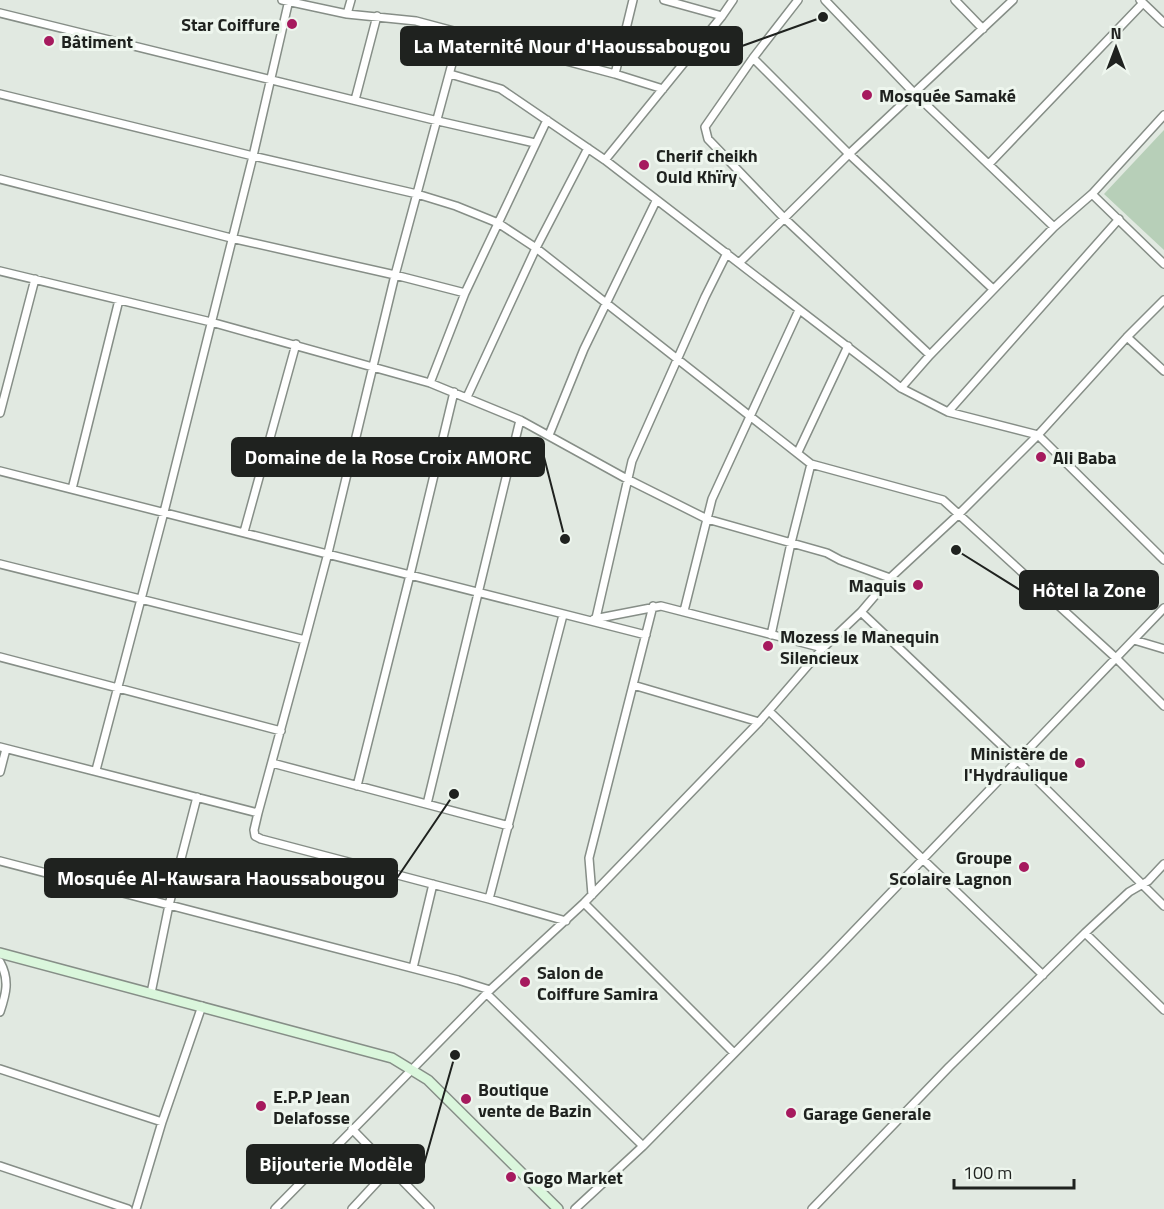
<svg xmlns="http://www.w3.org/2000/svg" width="1164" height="1209" viewBox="0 0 1164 1209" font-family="'Titillium Web',sans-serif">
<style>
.green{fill:#b7cfb8}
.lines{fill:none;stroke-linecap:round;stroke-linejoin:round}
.street-casing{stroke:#868e87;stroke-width:10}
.secondary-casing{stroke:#868e87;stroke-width:12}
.street{stroke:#fff;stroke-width:7}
.secondary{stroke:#daf6dc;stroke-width:9}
.poi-dot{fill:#a61a5e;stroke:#eef6ee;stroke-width:2}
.labels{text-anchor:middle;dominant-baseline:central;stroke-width:6;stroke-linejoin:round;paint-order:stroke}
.poi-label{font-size:18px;font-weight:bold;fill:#1f221f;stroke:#eef6ee;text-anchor:start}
.leader{fill:none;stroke:#1f221f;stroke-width:2}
.callout-dot{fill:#1f221f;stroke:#eef6ee;stroke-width:2}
.callout{fill:#1f221f;stroke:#1f221f;stroke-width:2}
.callout-label{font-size:20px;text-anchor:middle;font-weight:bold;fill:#fff}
</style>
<rect width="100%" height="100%" fill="#e1e9e1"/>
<path class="green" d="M1164 130V250L1104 194Z"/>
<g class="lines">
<g class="street-casing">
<path id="street" d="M282 0 347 14 416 21 615 74 663 89
M664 0 722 16
M798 0 753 58 705 127 708 139 785 219 930 355
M825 0 914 93 1054 227
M955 0 983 29
M1140 0 1164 23
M0 13 438 121 535 143
M347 14 351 0
M753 58 849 154 993 289
M450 74 501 89 605 160 901 388 948 412 1038 435 1164 560
M615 74 633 0
M0 94 253 156 417 194 456 206 498 223 536 248 811 464 943 500 1116 658 1164 706
M355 100 377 16
M605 160 722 16 733 0
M989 164 1143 3
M0 179 231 238 395 275 465 293
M1092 194 1164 264
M739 263 849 154 1013 0
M0 271 211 322 430 383 520 420 627 479 707 519 827 553 840 560 890 578
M1127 337 1164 371
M430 383 465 293 547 120
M901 388 930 355 1054 227 1092 194 1164 115
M467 397 536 248 588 148
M948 412 1119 219
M0 413 35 279
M549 435 584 349 656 201
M798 452 848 346
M0 471 646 635
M72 489 119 300
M244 532 296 344
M0 564 305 640 328 553 395 275 460 34
M684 611 712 499 799 310
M861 612 1018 761 1164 906
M596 618 632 461 705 297 727 253
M594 619 661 606 823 648
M771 635 791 543 811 464
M1134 640 1164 649
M0 657 281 731
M633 685 759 722
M769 711 1043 975
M0 747 258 813 254 830 255 836 261 839 489 899 566 921
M272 763 509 826
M96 770 164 512 253 156 289 0
M0 772 6 749
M357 786 410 575 454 392
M427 804 520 420
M258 813 305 640
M0 861 458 980 490 990
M592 895 589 858 653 606
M489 899 563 615
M584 903 734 1053
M1085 933 1164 1010
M0 962C10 980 6 994 0 1012
M413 968 433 884
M151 993 169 905 197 797
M487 994 643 1146
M0 1069 162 1122
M352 1129 430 1209
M0 1166 128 1209
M136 1209 162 1122 202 1006
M275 1209 490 990 584 903 759 722 823 648 861 612 890 578 959 514 1038 435 1127 337 1164 300
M352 1209 390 1168
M575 1209 643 1146 828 958 1164 608
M812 1209 949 1067 1085 933 1129 892 1148 881 1164 864"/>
</g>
<g class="secondary-casing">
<path id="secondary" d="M0 953 392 1058 428 1080 558 1209"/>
</g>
<use href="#street" class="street"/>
<use href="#secondary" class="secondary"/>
</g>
<g class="poi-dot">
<circle cx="292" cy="24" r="6"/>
<circle cx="49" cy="41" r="6"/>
<circle cx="867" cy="95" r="6"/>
<circle cx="644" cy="165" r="6"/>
<circle cx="1041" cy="457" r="6"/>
<circle cx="918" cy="585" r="6"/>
<circle cx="768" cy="646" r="6"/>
<circle cx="1080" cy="763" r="6"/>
<circle cx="1024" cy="867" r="6"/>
<circle cx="525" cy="982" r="6"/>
<circle cx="466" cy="1099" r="6"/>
<circle cx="261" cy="1106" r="6"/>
<circle cx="791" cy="1113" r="6"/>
<circle cx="511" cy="1177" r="6"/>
</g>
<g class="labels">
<g class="poi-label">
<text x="280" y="24" text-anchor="end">Star Coiffure</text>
<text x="61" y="41">Bâtiment</text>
<text x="879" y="95">Mosquée Samaké</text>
<text x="656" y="155">Cherif cheikh<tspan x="656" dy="21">Ould Khïry</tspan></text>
<text x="1053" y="457">Ali Baba</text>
<text x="906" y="585" text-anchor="end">Maquis</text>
<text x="780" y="636">Mozess le Manequin<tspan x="780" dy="21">Silencieux</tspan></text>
<text x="1068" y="753" text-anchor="end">Ministère de<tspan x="1068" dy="21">l'Hydraulique</tspan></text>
<text x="1012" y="857" text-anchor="end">Groupe<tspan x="1012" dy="21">Scolaire Lagnon</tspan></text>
<text x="537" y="972">Salon de<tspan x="537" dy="21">Coiffure Samira</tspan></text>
<text x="478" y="1089">Boutique<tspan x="478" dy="21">vente de Bazin</tspan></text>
<text x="273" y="1096">E.P.P Jean<tspan x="273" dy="21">Delafosse</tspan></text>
<text x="803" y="1113">Garage Generale</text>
<text x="523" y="1177">Gogo Market</text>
</g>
</g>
<path class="leader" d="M823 17L742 46M565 539L544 457M956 550L1020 590M454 794L397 878M455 1055L424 1164"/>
<g class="callout-dot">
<circle cx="823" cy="17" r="6"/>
<circle cx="565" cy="539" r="6"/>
<circle cx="956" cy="550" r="6"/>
<circle cx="454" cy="794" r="6"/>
<circle cx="455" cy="1055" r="6"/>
</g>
<g class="callout">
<rect x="401" y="27" width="341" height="38" rx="6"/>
<rect x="232" y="438" width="312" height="38" rx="6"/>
<rect x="1020" y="571" width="138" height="38" rx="6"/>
<rect x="45" y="859" width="352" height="38" rx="6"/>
<rect x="247" y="1145" width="177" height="38" rx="6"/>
</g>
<g class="callout-label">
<text x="572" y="53">La Maternité Nour d'Haoussabougou</text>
<text x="388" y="464">Domaine de la Rose Croix AMORC</text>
<text x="1089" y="597">Hôtel la Zone</text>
<text x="221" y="885">Mosquée Al-Kawsara Haoussabougou</text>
<text x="336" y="1171">Bijouterie Modèle</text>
</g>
<g transform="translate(1116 48)" stroke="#eef6ee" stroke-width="4.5" paint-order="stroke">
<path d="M0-4.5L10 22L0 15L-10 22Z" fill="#1f221f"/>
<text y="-9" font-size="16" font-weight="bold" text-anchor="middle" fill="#1f221f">N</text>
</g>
<path d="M954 1179v9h120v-9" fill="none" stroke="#1f221f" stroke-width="3"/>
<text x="963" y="1179" font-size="18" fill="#1f221f" stroke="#eef6ee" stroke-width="4.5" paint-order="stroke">100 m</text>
</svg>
